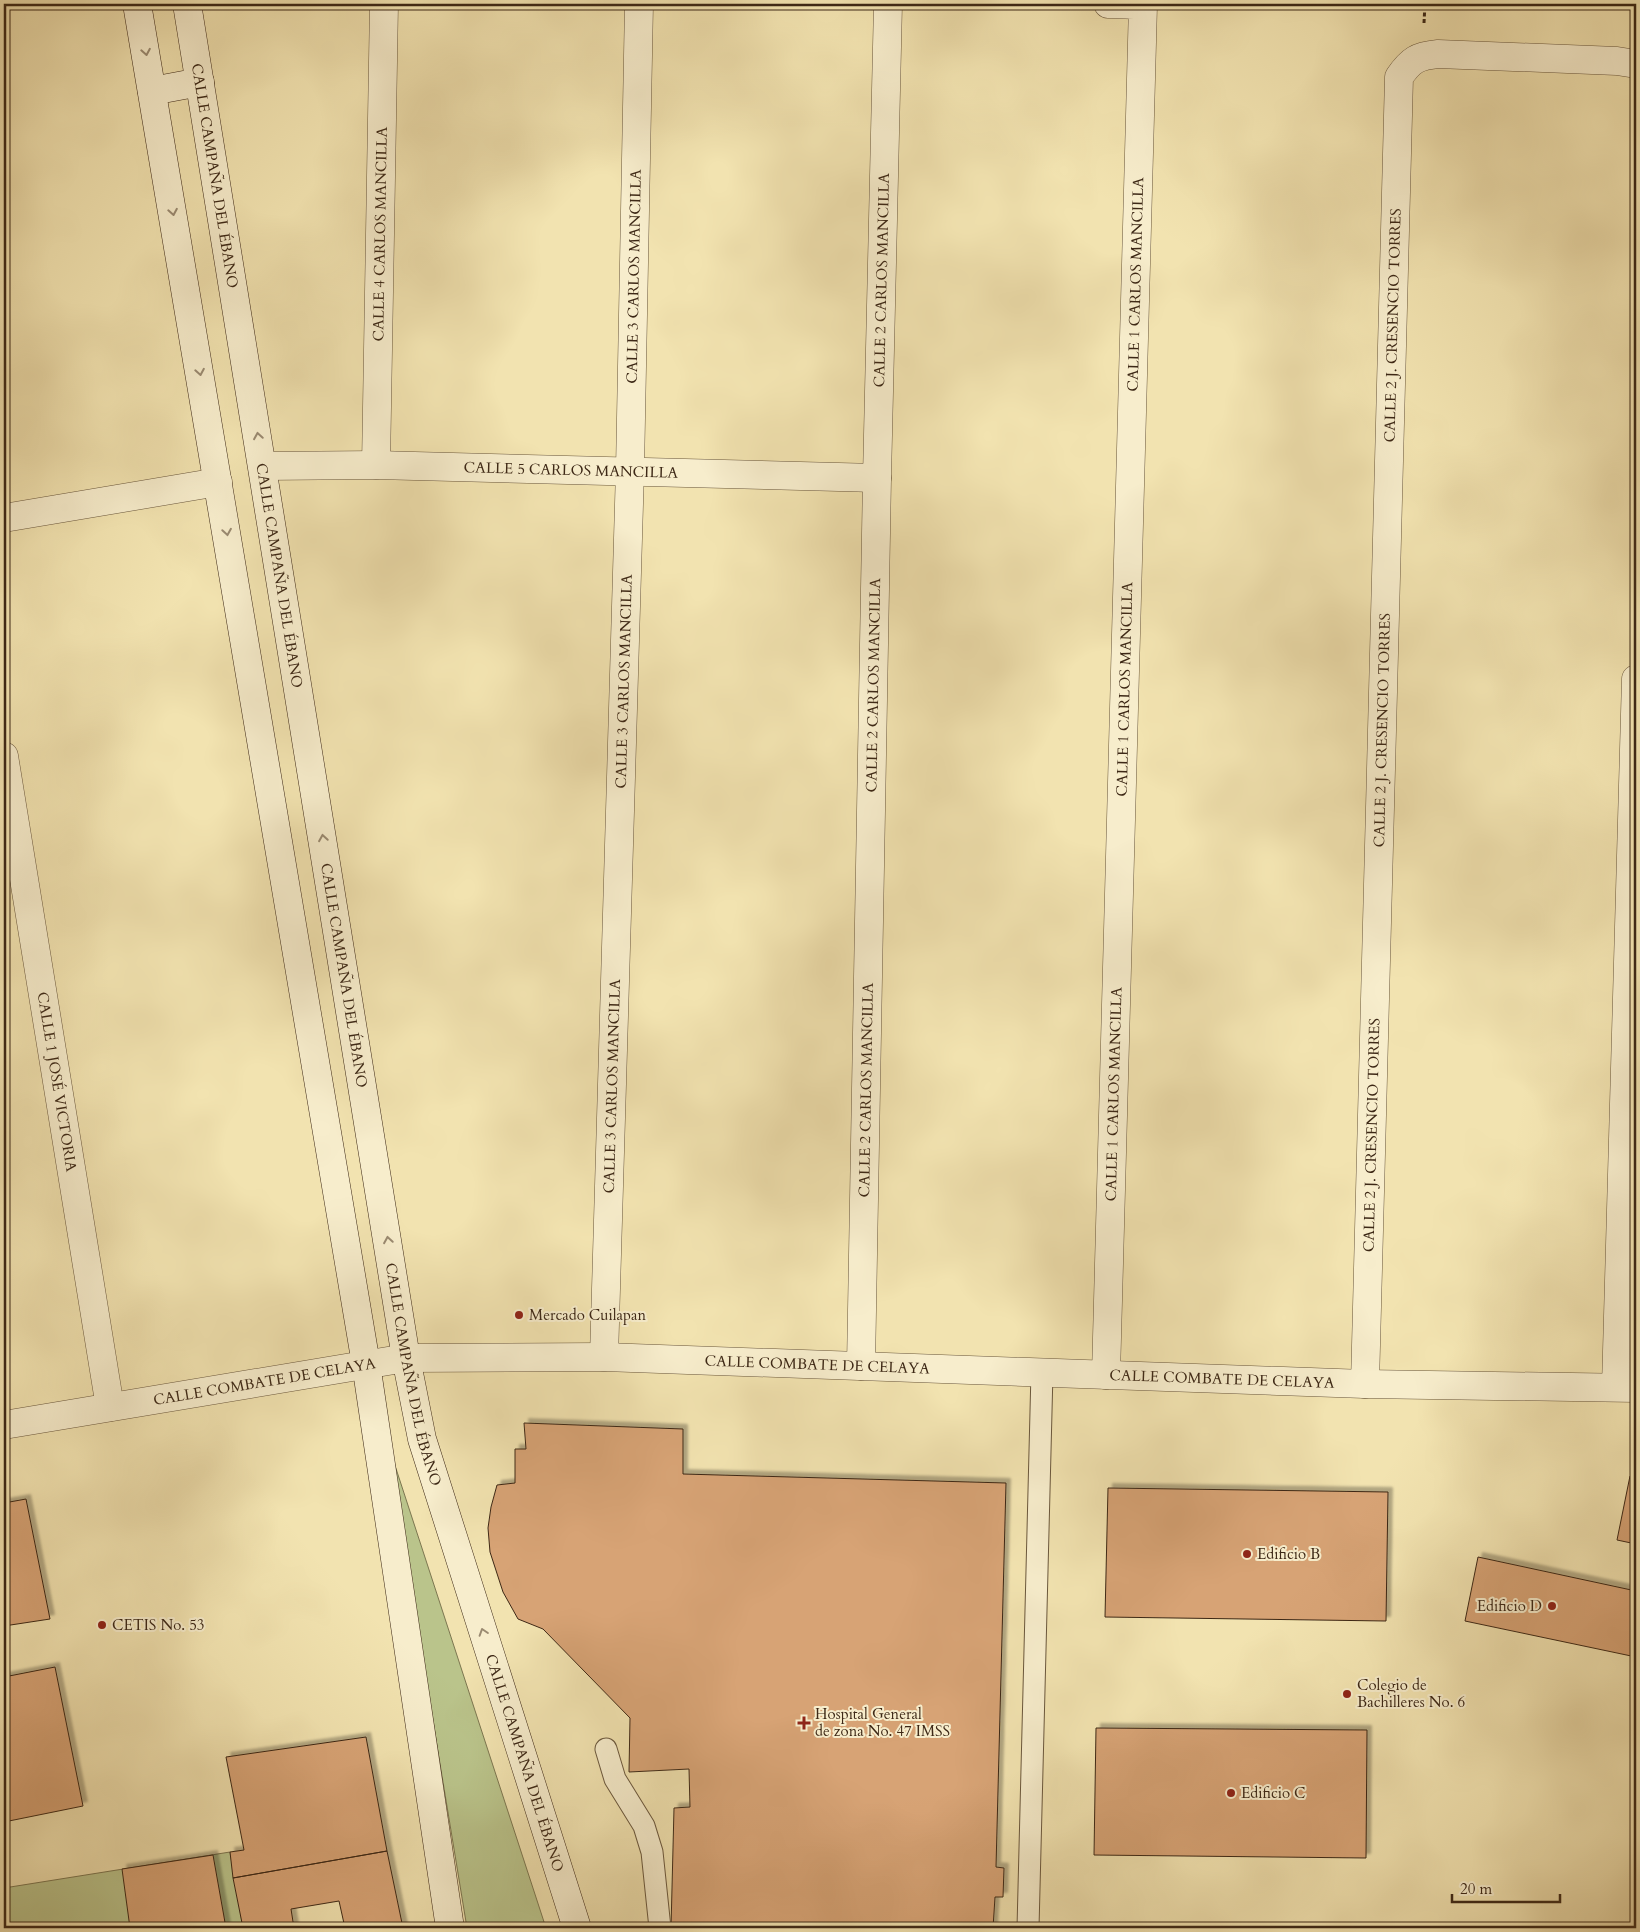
<svg xmlns="http://www.w3.org/2000/svg" width="1640" height="1932" viewBox="0 0 1640 1932" font-family="Cardo,serif">
<style>
.green{fill:#bac48b;stroke:#7c7650}
.building{fill:#d7a374;stroke:#3d2816;filter:url(#shadow)}
.lines{fill:none;stroke-linecap:round;stroke-linejoin:round}
.lane-casing{stroke:#6a573c;stroke-width:23}
.street-casing{stroke:#6a573c;stroke-width:29}
.secondary-casing{stroke:#3d2816;stroke-width:29}
.path{stroke:#3d2816;stroke-width:3;stroke-dasharray:4 2.5;stroke-linecap:butt}
.lane{stroke:#f7edcc;stroke-width:21}
.street{stroke:#f7edcc;stroke-width:28}
.secondary{stroke:#f7edcc;stroke-width:28}
.oneway{stroke:#9a8a71}
.poi-dot{fill:#8f2418;stroke:#f7edcc;stroke-width:2}
.labels{text-anchor:middle;dominant-baseline:central;stroke-width:4;stroke-linejoin:round;paint-order:stroke}
.street-label{font-size:15px;fill:#3d2816;stroke:#f7edcc}
.poi-label{font-size:15px;fill:#3d2816;stroke:#f7edcc;text-anchor:start}
</style>
<defs>
<filter id="shadow"><feDropShadow dx="4.5" dy="-4.5" stdDeviation="1" flood-color="#0004"/></filter>
</defs>
<rect width="100%" height="100%" fill="#f2e3b0"/>
<filter id="stains"><feTurbulence type="fractalNoise" baseFrequency=".004" numOctaves="4"/><feColorMatrix values="0 0 0 0 .2 0 0 0 0 .09 0 0 0 0 .02 0 0 0 .5 -.17"/></filter>
<radialGradient id="worn" r=".72"><stop offset=".6" stop-color="#630" stop-opacity="0"/><stop offset="1" stop-color="#630" stop-opacity=".3"/></radialGradient>
<path class="green" d="M387 1441 546 1928H467Z
M230 1852 243 1928H4V1888Z"/>
<path class="building" d="M524 1423 683 1429V1474L1006 1483 996 1867 1004 1868 1003 1897H995L993 1928H671L674 1808 690 1807 689 1769 629 1772 630 1718 543 1629 518 1619 503 1592 490 1552 488 1528 491 1507 497 1485 515 1483V1449H526Z
M1630 1476 1636 1477V1544L1617 1540Z
M1108 1488 1388 1492 1386 1621 1105 1617Z
M26 1499 50 1619 4 1626V1503Z
M1478 1557 1636 1591V1657L1465 1621Z
M55 1667 83 1806 4 1822V1677Z
M1096 1728 1367 1730 1366 1858 1094 1855Z
M366 1737 387 1851 233 1878 230 1852 244 1850 226 1757Z
M387 1851 403 1928H345L339 1901 291 1909 294 1928H243L233 1878Z
M213 1855 226 1928H130L122 1869Z"/>
<g class="lines">
<g class="lane-casing">
<path id="lane" d="M606 1749 615 1779 644 1826 652 1852 660 1928
M1028 1928 1042 1372"/>
</g>
<g class="street-casing">
<g id="street">
<path id="s1" d="M376 465 384 4"/>
<path id="s2" d="M263 466 376 465 877 478"/>
<path d="M4 518 218 482"/>
<path id="s3" d="M4 756 110 1407"/>
<path id="s4" d="M604 1357 630 470 639 4"/>
<path id="s5" d="M861 1366 877 478 888 4"/>
<path id="s6" d="M1106 1375 1143 5 1108 4"/>
<path id="s7" d="M1365 1384 1399 77C1411 60 1417 56 1438 54L1617 61 1636 64"/>
<path d="M1616 1387 1636 679"/>
<path id="s8" d="M4 1425 406 1358 604 1357 1365 1384 1636 1388"/>
</g>
</g>
<g class="secondary-casing">
<g id="secondary">
<path d="M137 4 366 1364 450 1928"/>
<path id="s9" d="M187 4 406 1358 422 1439 577 1928"/>
<path d="M152 91 200 82"/>
</g>
</g>
<path class="path" d="M1424 23 1425 4"/>
<use href="#lane" class="lane"/>
<use href="#street" class="street"/>
<use href="#secondary" class="secondary"/>
</g>
<defs><path id="oneway-chevron" d="M-2-3.5L2.5 0L-2 3.5" fill="none" stroke-width="1.6" stroke-linecap="round" stroke-linejoin="round" transform="scale(1.25)"/></defs>
<g class="oneway">
<use href="#oneway-chevron" transform="translate(146 52) rotate(80)"/>
<use href="#oneway-chevron" transform="translate(173 212) rotate(80)"/>
<use href="#oneway-chevron" transform="translate(200 372) rotate(80)"/>
<use href="#oneway-chevron" transform="translate(258 436) rotate(-99)"/>
<use href="#oneway-chevron" transform="translate(227 532) rotate(81)"/>
<use href="#oneway-chevron" transform="translate(323 838) rotate(-99)"/>
<use href="#oneway-chevron" transform="translate(388 1240) rotate(-99)"/>
<use href="#oneway-chevron" transform="translate(483 1632) rotate(-108)"/>
</g>
<g class="poi-dot">
<circle cx="519" cy="1315" r="5"/>
<circle cx="1247" cy="1554" r="5"/>
<circle cx="1552" cy="1606" r="5"/>
<circle cx="102" cy="1625" r="5"/>
<circle cx="1347" cy="1694" r="5"/>
<path d="M801.5 1715.5h5v5h5v5h-5v5h-5v-5h-5v-5h5z"/>
<circle cx="1231" cy="1793" r="5"/>
</g>
<g class="labels">
<g class="street-label">
<text stroke="none"><textPath href="#s9" startOffset="174">CALLE CAMPAÑA DEL ÉBANO</textPath></text>
<text stroke="none"><textPath href="#s1" startOffset="231">CALLE 4 CARLOS MANCILLA</textPath></text>
<text stroke="none"><textPath href="#s4" startOffset="1081">CALLE 3 CARLOS MANCILLA</textPath></text>
<text stroke="none"><textPath href="#s5" startOffset="1086">CALLE 2 CARLOS MANCILLA</textPath></text>
<text stroke="none"><textPath href="#s6" startOffset="1091">CALLE 1 CARLOS MANCILLA</textPath></text>
<text stroke="none"><textPath href="#s7" startOffset="1059">CALLE 2 J. CRESENCIO TORRES</textPath></text>
<text stroke="none"><textPath href="#s2" startOffset="308">CALLE 5 CARLOS MANCILLA</textPath></text>
<text stroke="none"><textPath href="#s9" startOffset="579">CALLE CAMPAÑA DEL ÉBANO</textPath></text>
<text stroke="none"><textPath href="#s4" startOffset="676">CALLE 3 CARLOS MANCILLA</textPath></text>
<text stroke="none"><textPath href="#s5" startOffset="681">CALLE 2 CARLOS MANCILLA</textPath></text>
<text stroke="none"><textPath href="#s6" startOffset="686">CALLE 1 CARLOS MANCILLA</textPath></text>
<text stroke="none"><textPath href="#s7" startOffset="654">CALLE 2 J. CRESENCIO TORRES</textPath></text>
<text stroke="none"><textPath href="#s9" startOffset="984">CALLE CAMPAÑA DEL ÉBANO</textPath></text>
<text stroke="none"><textPath href="#s3" startOffset="330">CALLE 1 JOSÉ VICTORIA</textPath></text>
<text stroke="none"><textPath href="#s4" startOffset="271">CALLE 3 CARLOS MANCILLA</textPath></text>
<text stroke="none"><textPath href="#s5" startOffset="276">CALLE 2 CARLOS MANCILLA</textPath></text>
<text stroke="none"><textPath href="#s6" startOffset="281">CALLE 1 CARLOS MANCILLA</textPath></text>
<text stroke="none"><textPath href="#s7" startOffset="249">CALLE 2 J. CRESENCIO TORRES</textPath></text>
<text stroke="none"><textPath href="#s8" startOffset="819">CALLE COMBATE DE CELAYA</textPath></text>
<text stroke="none"><textPath href="#s9" startOffset="1389">CALLE CAMPAÑA DEL ÉBANO</textPath></text>
<text stroke="none"><textPath href="#s8" startOffset="1224">CALLE COMBATE DE CELAYA</textPath></text>
<text stroke="none"><textPath href="#s8" startOffset="264">CALLE COMBATE DE CELAYA</textPath></text>
<text stroke="none"><textPath href="#s9" startOffset="1794">CALLE CAMPAÑA DEL ÉBANO</textPath></text>
</g>
<g class="poi-label">
<text x="529" y="1315">Mercado Cuilapan</text>
<text x="1257" y="1554">Edificio B</text>
<text x="1542" y="1606" text-anchor="end">Edificio D</text>
<text x="112" y="1625">CETIS No. 53</text>
<text x="1357" y="1685">Colegio de<tspan x="1357" dy="17">Bachilleres No. 6</tspan></text>
<text x="815" y="1714">Hospital General<tspan x="815" dy="17">de zona No. 47 IMSS</tspan></text>
<text x="1241" y="1793">Edificio C</text>
</g>
</g>
<rect width="1640" height="1932" fill="none" stroke="#f2e3b0" stroke-width="20"/>
<rect x="5" y="5" width="1630" height="1922" fill="none" stroke="#3d2816" stroke-width="2.5"/>
<rect x="10" y="10" width="1620" height="1912" fill="none" stroke="#3d2816"/>
<path d="M1452 1894v8h108v-8" fill="none" stroke="#3d2816" stroke-width="2.5"/>
<text x="1460" y="1894" font-size="15" fill="#3d2816" stroke="#f7edcc" stroke-width="4" paint-order="stroke">20 m</text>
<rect width="100%" height="100%" filter="url(#stains)"/>
<rect width="100%" height="100%" fill="url(#worn)"/>
</svg>
